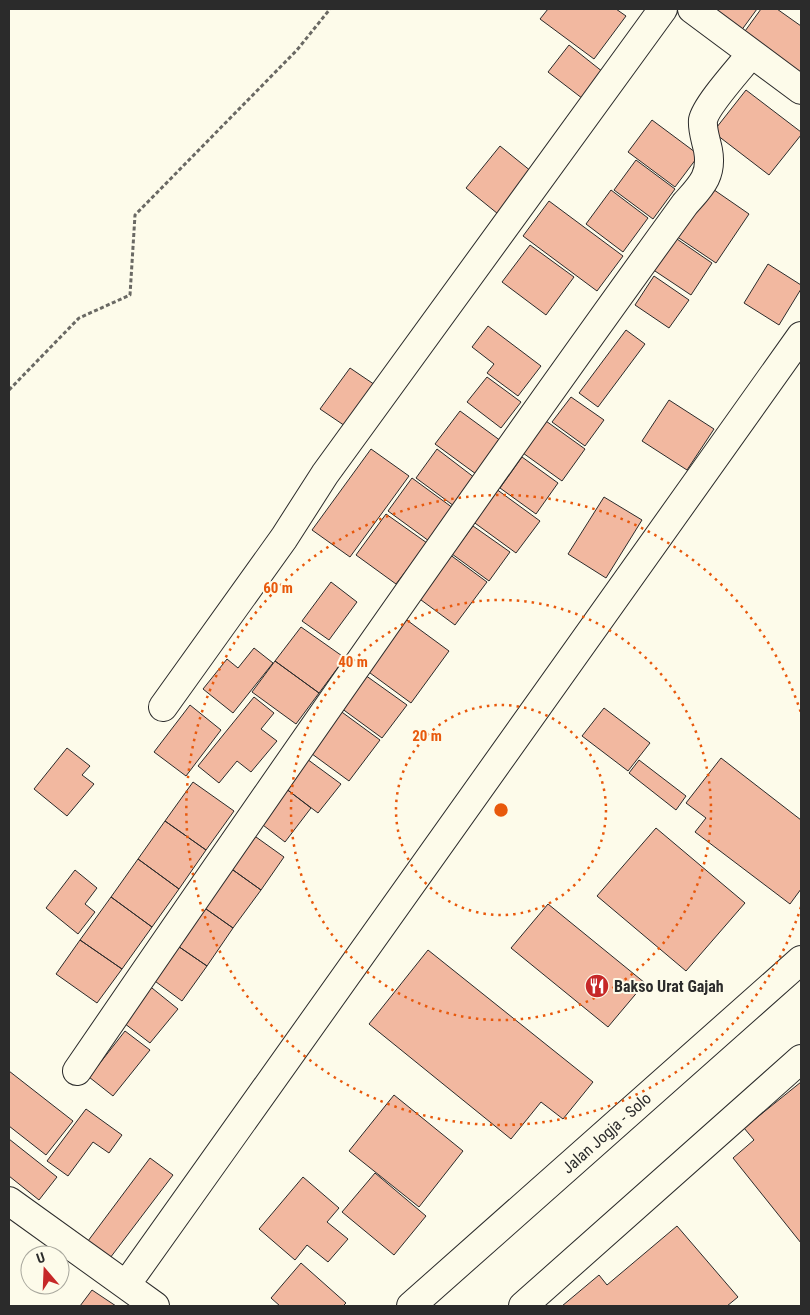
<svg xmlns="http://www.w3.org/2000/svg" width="810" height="1315" viewBox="0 0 810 1315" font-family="'Roboto Condensed',sans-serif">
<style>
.building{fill:#f2b8a0;stroke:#2b2b2b}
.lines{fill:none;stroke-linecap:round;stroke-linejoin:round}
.minor-casing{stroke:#2b2b2b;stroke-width:30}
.trunk-casing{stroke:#2b2b2b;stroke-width:30}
.path{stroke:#6a6964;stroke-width:3;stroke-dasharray:4 2.5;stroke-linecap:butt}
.minor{stroke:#fdfbea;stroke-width:28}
.trunk{stroke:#fdfbea;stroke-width:28}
.ring{fill:none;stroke:#e8590c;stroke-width:2.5;stroke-dasharray:2.5 5}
.labels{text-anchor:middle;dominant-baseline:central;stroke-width:4;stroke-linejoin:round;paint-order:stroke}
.poi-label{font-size:16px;font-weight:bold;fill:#2b2b2b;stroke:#fdfbea;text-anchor:start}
.street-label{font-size:16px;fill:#2b2b2b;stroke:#fdfbea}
.centre{fill:#e8590c;stroke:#fdfbea;stroke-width:2.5}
.ring-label{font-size:15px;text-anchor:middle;font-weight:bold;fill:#e8590c;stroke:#fdfbea;stroke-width:4;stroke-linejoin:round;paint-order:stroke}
</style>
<rect width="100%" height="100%" fill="#fdfbea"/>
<path class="building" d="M548 9H616L626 16 594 59 540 19Z
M718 9H757L738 35 712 16Z
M761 9H777L801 26V81L740 38Z
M569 45 608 76 587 102 548 72Z
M746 90 801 132V135L769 175 713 132Z
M652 120 699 155 675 187 628 152Z
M500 146 537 176 503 218 466 188Z
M636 160 675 189 653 219 614 190Z
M707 185 749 214 716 263 673 234Z
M611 190 648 218 623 252 586 224Z
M549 201 623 256 597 291 523 236Z
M674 237 712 263 691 295 652 269Z
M530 245 574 277 546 315 502 282Z
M768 264 801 285V289L779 325 744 303Z
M654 276 689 300 669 328 635 305Z
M488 326 541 366 518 396 487 373 494 364 472 347Z
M626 330 645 344 598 407 579 393Z
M350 368 384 391 354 432 320 409Z
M487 377 521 402 501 428 467 402Z
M571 397 604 420 585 446 552 422Z
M669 400 714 429 687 470 642 441Z
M460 411 501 441 476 474 435 444Z
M539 416 585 449 562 481 516 448Z
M371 449 409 476 350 557 312 530Z
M437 449 475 478 454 506 416 478Z
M522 457 558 483 536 514 500 488Z
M412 478 453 508 429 541 388 511Z
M492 486 540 521 516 553 468 518Z
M604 497 642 520 606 578 568 554Z
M386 514 427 543 396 584 356 555Z
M473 526 510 552 489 581 452 554Z
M449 554 487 582 455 625 417 597Z
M331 582 357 602 329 640 302 621Z
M404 618 449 651 411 703 366 670Z
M301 627 345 658 319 693 275 661Z
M254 648 273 663 233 713 203 689 227 659 238 668Z
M275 661 319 693 296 724 252 692Z
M365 675 407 705 382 738 341 708Z
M254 697 274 713 261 729 277 741 251 772 237 761 219 783 198 766Z
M190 705 221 730 186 776 154 752Z
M604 708 650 743 628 771 582 736Z
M339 710 380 740 349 781 308 751Z
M67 748 90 766 82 775 94 784 67 816 34 789Z
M721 758 801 820V889L790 904 695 832 706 818 686 803Z
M307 759 341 784 318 813 285 788Z
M639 760 686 796 676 810 629 773Z
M193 782 234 811 206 850 165 821Z
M285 788 311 808 285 842 259 822Z
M165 821 206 850 179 889 138 859Z
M656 828 745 903 686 971 597 896Z
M249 832 284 857 261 890 226 865Z
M138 859 179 889 152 927 111 897Z
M226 865 261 890 233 928 199 904Z
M75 870 97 888 85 904 95 912 78 934 46 908Z
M111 897 152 927 122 969 80 940Z
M199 904 233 928 207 966 172 942Z
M548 904 645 983 608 1027 511 948Z
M80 940 122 969 97 1003 56 974Z
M172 942 207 966 182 1001 148 976Z
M428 950 593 1082 563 1119 541 1102 511 1139 369 1024Z
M147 984 178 1009 150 1043 120 1020Z
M125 1031 150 1050 113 1096 89 1077Z
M9 1071 73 1121 46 1155 9 1126Z
M801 1082V1243L733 1158 754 1140 744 1128Z
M394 1095 463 1151 419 1207 349 1151Z
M86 1109 122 1135 109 1153 93 1142 68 1176 47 1161Z
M9 1139 57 1177 39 1200 9 1176Z
M150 1158 173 1175 107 1262 85 1245Z
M375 1173 426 1216 394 1255 342 1212Z
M303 1177 339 1208 327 1222 348 1239 328 1262 307 1245 295 1260 259 1229Z
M677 1226 738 1297 727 1306H562L599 1275 607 1285Z
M301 1263 346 1303 343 1306H280L271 1298Z
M92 1290 116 1306H80Z"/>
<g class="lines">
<g class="minor-casing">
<path id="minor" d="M692 9 801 90
M163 707 284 538 325 474 663 9
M77 1071C276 780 478 490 685 204 700 187 713 176 708 150 706 140 702 130 703 120 706 105 741 67 751 54
M9 1201 155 1306
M126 1285 801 336"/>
</g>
<g class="trunk-casing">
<g id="trunk">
<path id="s1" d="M411 1306 801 960"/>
<path d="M523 1306 801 1059"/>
</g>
</g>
<path class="path" d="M9 390 79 318 130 295 135 215 297 50 330 9"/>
<use href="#minor" class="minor"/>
<use href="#trunk" class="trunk"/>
</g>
<g class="ring">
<circle cx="501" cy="810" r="105"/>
<circle cx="501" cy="810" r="210"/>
<path d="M801 907A315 315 0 1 1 801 713"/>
</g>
<defs>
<g id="restaurant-disc" transform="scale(1.25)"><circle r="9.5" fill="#c62828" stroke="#fdfbea"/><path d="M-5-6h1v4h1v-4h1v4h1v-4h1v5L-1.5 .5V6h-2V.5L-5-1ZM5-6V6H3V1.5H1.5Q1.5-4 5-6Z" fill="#fff"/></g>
</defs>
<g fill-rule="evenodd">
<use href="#restaurant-disc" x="597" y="986"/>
</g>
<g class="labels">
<g class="poi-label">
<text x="614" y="986">Bakso Urat Gajah</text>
</g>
<g class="street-label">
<text stroke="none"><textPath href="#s1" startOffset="261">Jalan Jogja - Solo</textPath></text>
</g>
</g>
<circle cx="501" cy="810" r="8" class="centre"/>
<g class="ring-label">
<text x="278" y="593">60 m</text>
<text x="353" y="667">40 m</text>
<text x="427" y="741">20 m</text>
</g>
<rect width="810" height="1315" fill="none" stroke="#2b2b2b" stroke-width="20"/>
<g transform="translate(45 1270) rotate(341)"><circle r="24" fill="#fdfbea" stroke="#a9a89e"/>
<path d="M0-4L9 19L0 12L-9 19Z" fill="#c62828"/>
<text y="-8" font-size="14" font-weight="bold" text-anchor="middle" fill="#2b2b2b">U</text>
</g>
</svg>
